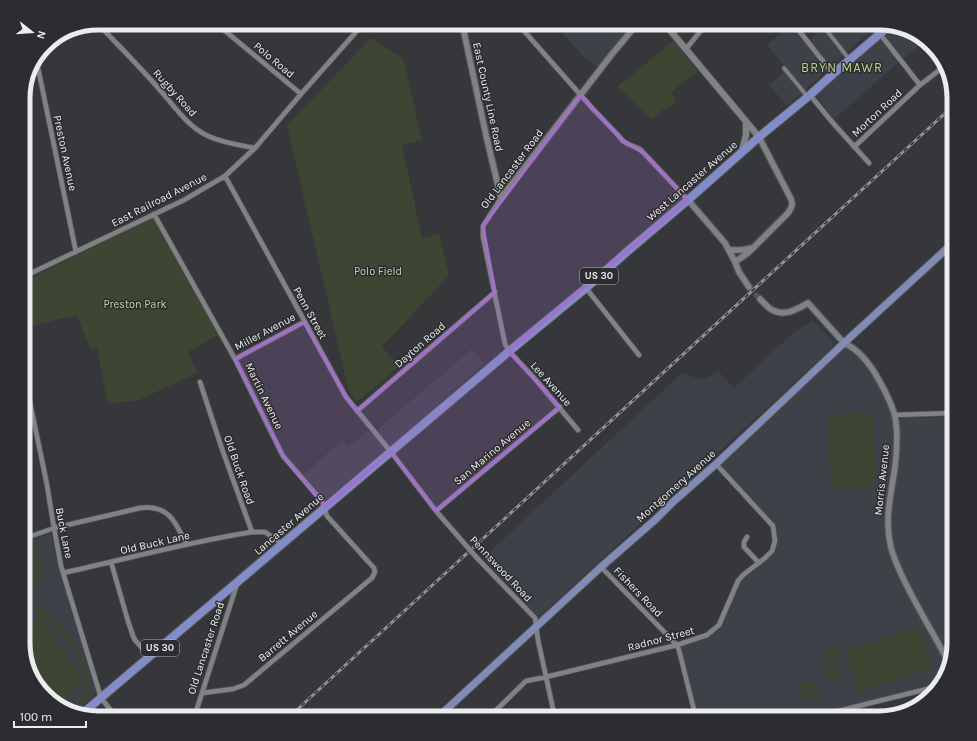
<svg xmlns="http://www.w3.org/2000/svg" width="977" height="741" viewBox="0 0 977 741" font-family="Karla,sans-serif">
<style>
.built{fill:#3f4149}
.green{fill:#3e4533}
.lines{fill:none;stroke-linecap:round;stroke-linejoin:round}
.tertiary-tunnel{stroke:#515255;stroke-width:5.5;stroke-dasharray:5.5 3;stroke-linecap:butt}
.pedestrian-casing{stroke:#535456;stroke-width:5.5}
.minor-casing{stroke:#535456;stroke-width:6}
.tertiary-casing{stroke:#535456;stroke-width:8}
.secondary-casing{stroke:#535456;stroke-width:8}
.primary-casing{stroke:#535456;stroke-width:9}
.trunk-casing{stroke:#535456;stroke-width:10}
.pedestrian{stroke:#818285;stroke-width:3.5}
.minor{stroke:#818285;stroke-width:4.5}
.tertiary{stroke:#818285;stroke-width:5.5}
.secondary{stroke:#818285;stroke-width:6}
.primary{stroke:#828ab6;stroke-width:7}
.trunk{stroke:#828cc6;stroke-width:8}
.rail-casing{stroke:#919295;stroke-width:3}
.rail{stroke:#2c2d30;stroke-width:1.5;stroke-dasharray:4.5;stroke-linecap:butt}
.minor-bridge-casing{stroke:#535456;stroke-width:6;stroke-linecap:butt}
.minor-bridge{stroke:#818285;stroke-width:4.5}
.marked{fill:#a26fcf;fill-opacity:0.2;stroke:#a26fcf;stroke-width:3;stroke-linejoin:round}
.labels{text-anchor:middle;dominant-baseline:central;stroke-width:3;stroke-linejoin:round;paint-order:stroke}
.shield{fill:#2c2d30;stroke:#b2b3b5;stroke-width:1}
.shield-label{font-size:10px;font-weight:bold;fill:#ebecee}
.street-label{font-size:11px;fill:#ebecee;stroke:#2c2d30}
.park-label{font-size:11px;fill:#c1d49f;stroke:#2c2d30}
.quarter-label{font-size:13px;letter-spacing:1px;fill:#b6d087;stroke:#2c2d30}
.rim{fill:none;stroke:#ebecee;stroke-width:5}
</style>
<rect width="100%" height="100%" fill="#36373a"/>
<path class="built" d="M554 23H633L597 67 582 55Z
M831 23H880L787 106 769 85 787 69 767 45 791 25 805 43Z
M894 28 925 39 934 50 928 54 920 44 834 119 816 96 836 77Z
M813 320 833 342 832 348 541 615H536L483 558 682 373 702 380 718 371 734 388 793 333Z
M844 343 866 361 894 415 897 436 887 527 900 572 948 661 939 686 811 718H696L677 645 707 635 719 625 738 581 765 558 775 541 773 526 716 464Z
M472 349 484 363 423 418 410 402Z
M409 402 423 419 326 500 304 475 342 440 348 447 370 430 373 434Z
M954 417V643L949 657 907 580 898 558 894 545 892 531 891 518 892 507 899 464 901 447 899 421 903 418Z
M51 533 59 570 63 579 96 694 76 711 52 702 31 676 23 648V543Z"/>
<path class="green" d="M371 38 403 58 422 140 402 145 422 238 439 234 449 276 382 346 398 367 357 402 348 388 287 125Z
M673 41 698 71 671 92 676 101 673 105 666 108 651 119 642 109 617 87Z
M154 217 218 335 188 352 197 373 139 400 108 404 97 348 90 349 77 315 23 328V282Z
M873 413 876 486 831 488 828 415Z
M34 544 46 579 23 587V548Z
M23 600C39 601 61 625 70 637 75 645 79 653 83 662 85 666 88 671 89 676 92 689 86 703 74 709L68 708 74 706 79 703 83 695 86 686 85 673 70 645 58 629 34 607 31 605 23 603Z
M41 616 85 683 55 702 26 657 23 648V628Z
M918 626 933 667 859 693 845 652Z
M837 647 839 655 823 659 821 651Z
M840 657 842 665 825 669 823 662Z
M842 668 844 675 828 680 826 672Z
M815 680 817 688 800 692 798 684Z
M817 690 819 698 803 702 801 694Z"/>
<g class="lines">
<path class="tertiary-tunnel" d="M749 287 760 299"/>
<g class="pedestrian-casing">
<path id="pedestrian" d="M828 32 849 59
M784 68 807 96"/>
</g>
<g class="minor-casing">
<path id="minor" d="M97 23C118 45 140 67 160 90 175 107 187 126 208 136 223 143 239 145 255 148
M220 23 224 30 301 94
M517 23 593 109 617 134 623 141 628 144 640 149 688 200
M793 23 833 74
M874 23 880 34 920 85
M686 49 707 23
M36 58 76 252
M810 95 833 123 869 163
M854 147 920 85 946 65
M225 176 346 397 391 452 436 511 463 542
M501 198 483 226V237L505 344 509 351 536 380 578 430
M154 214 235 359 283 456 322 501 327 516 374 568 375 572 372 578 244 685 233 689 202 693
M23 277 184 200 225 176 255 148 301 94 364 23
M586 288 639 355
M235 359 304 322
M23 368 47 485 54 528 61 566 101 698 117 718
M200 382 222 449 252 532H265L282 544
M357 411 495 292
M894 415 954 413
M436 511 560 407
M747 537 744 542V547L759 563
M23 539 54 528 140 508C169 504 176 523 186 544
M477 558 535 618 538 640 555 718
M111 562 128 621 133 636 135 640 150 657
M601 567 677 645 679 650 696 718
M63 573C126 559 188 542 252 532
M194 718 237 584
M488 718 526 681 546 677 677 645 707 635 719 625 738 581 743 575 765 558 772 551 775 541 773 526 716 464
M810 718 939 686"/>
</g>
<g class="tertiary-casing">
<path id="tertiary" d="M462 23 486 135 501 198
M501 198 612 54 638 23
M688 200 725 243 735 262 739 272 749 287
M729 250H742L752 248
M735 262 748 253 788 213C792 207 793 205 791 199L759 137
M760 299C763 302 766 305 769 308 783 318 796 310 808 303L844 343C860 350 872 367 880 382 885 391 892 406 895 416 898 432 897 450 895 467 891 495 884 519 891 548 897 568 907 587 917 605 927 624 938 642 948 661"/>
</g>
<g class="secondary-casing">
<path id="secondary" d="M664 23 759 137
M742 151 746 135V122"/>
</g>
<g class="primary-casing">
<path id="primary" d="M437 718 601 567 656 519 674 501 716 464 844 343 954 242"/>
</g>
<g class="trunk-casing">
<path id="trunk" d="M83 713 506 354 586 288 629 250 688 200 759 137 810 95 833 74 889 26"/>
</g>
<use href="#pedestrian" class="pedestrian"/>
<use href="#minor" class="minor"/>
<use href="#tertiary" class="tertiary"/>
<use href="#secondary" class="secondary"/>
<use href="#primary" class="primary"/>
<use href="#trunk" class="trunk"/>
<g class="rail-casing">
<path id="rail" d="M288 718 954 105"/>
</g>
<use href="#rail" class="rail"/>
<g class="minor-bridge-casing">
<path id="minor-bridge" d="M463 542 477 558"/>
</g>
<use href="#minor-bridge" class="minor-bridge"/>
</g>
<path class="marked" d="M581 95 623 141 645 154 688 200 509 351 560 407 436 511 391 452 325 507 283 456 235 359 304 322 346 397 357 411 495 292 483 226Z"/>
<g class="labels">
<g class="shield">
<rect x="580" y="268" width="38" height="16" rx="3"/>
<rect x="141" y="640" width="38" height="16" rx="3"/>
</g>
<g class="shield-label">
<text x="599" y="276">US 30</text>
<text x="160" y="648">US 30</text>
</g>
<g class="street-label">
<text transform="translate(274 60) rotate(40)">Polo Road</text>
<text transform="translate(175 93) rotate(48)">Rugby Road</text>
<text transform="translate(488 97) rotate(78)">East County Line Road</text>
<text transform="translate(877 113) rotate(-43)">Morton Road</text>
<text transform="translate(65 153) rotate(78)">Preston Avenue</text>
<text transform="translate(512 169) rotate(-53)">Old Lancaster Road</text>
<text transform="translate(692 181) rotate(-41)">West Lancaster Avenue</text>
<text transform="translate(159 200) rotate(-27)">East Railroad Avenue</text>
<text transform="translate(310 313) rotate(61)">Penn Street</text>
<text transform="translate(265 332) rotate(-28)">Miller Avenue</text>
<text transform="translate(420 345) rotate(-41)">Dayton Road</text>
<text transform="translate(551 384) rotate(48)">Lee Avenue</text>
<text transform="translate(264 396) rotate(64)">Martin Avenue</text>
<text transform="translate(492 452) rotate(-40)">San Marino Avenue</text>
<text transform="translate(239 470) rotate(71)">Old Buck Road</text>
<text transform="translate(882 480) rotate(-84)">Morris Avenue</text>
<text transform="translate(676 486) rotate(-42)">Montgomery Avenue</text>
<text transform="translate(289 524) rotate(-41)">Lancaster Avenue</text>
<text transform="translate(64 533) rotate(79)">Buck Lane</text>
<text transform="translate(155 543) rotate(-13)">Old Buck Lane</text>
<text transform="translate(501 569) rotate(47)">Pennswood Road</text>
<text transform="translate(638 592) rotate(46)">Fishers Road</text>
<text transform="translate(288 636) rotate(-40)">Barrett Avenue</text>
<text transform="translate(661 639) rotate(-15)">Radnor Street</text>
<text transform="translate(206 648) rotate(-72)">Old Lancaster Road</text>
</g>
<g class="park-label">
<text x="378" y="271">Polo Field</text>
<text x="135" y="304">Preston Park</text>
</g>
<g class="quarter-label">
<text x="842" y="67">BRYN MAWR</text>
</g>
</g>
<path d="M0 0H977V741H0ZM98 30H879A68 68 0 0 1 947 98V643A68 68 0 0 1 879 711H98A68 68 0 0 1 30 643V98A68 68 0 0 1 98 30Z" fill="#2c2d30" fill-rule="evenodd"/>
<path class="rim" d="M98 30H879A68 68 0 0 1 947 98V643A68 68 0 0 1 879 711H98A68 68 0 0 1 30 643V98A68 68 0 0 1 98 30Z"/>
<g transform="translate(32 32) rotate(107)" stroke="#2c2d30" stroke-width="3" paint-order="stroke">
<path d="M0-3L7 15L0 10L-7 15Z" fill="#ebecee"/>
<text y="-6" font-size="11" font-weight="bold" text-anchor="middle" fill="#ebecee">N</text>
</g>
<path d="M14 721v6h72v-6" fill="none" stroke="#ebecee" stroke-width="2"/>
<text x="20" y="721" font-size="12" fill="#ebecee" stroke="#2c2d30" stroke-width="3" paint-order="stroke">100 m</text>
</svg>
